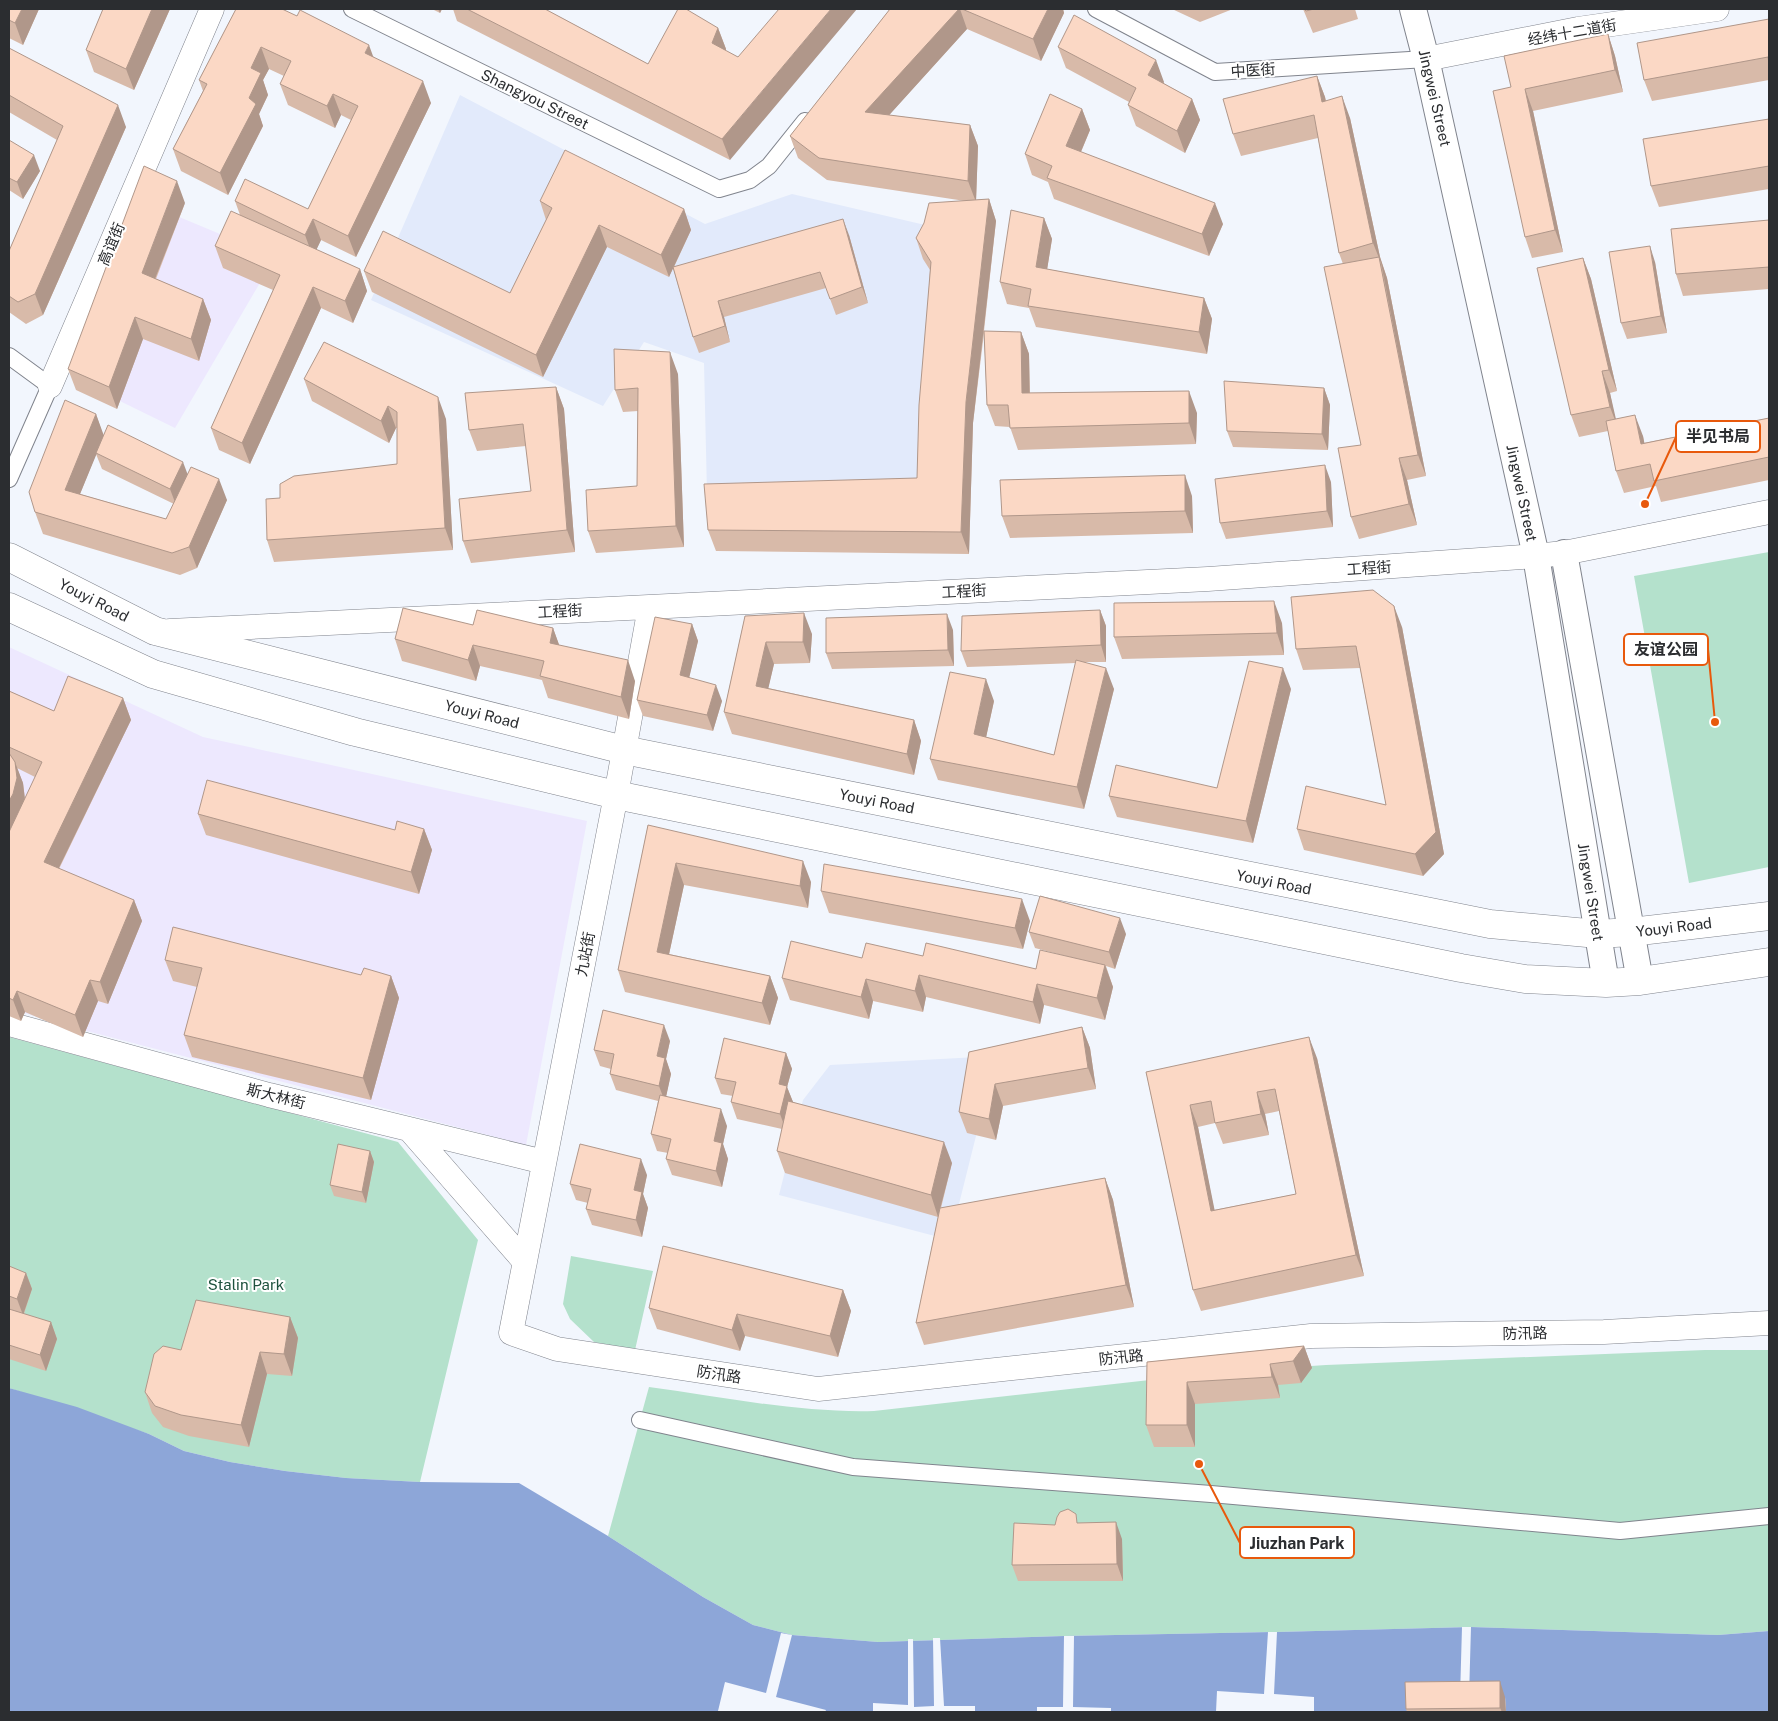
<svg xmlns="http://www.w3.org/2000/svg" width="1778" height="1721" viewBox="0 0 1778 1721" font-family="'Public Sans','Noto Sans SC',sans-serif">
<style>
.commercial{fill:#ede8fe}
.built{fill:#e2eafb}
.green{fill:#b4e1cc}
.water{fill:#8da6d8}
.pier{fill:#f2f6fd}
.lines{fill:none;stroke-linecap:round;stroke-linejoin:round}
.street-casing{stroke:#80848d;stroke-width:18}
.secondary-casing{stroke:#80848d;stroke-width:25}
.primary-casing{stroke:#80848d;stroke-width:28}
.highway-casing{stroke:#80848d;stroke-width:29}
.street{stroke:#fff;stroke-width:16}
.secondary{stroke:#fff;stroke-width:24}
.primary{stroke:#fff;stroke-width:26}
.highway{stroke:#fff;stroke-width:28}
.wall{fill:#d8baa9;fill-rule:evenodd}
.shaded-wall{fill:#b0978a}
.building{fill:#fbd8c5;stroke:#b0978a;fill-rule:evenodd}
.labels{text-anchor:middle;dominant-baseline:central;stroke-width:4;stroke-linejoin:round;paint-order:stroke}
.street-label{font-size:15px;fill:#2b2d30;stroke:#fff}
.park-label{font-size:15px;fill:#1d513d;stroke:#fff}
.leader{fill:none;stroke:#e8590c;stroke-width:2}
.callout-dot{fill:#e8590c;stroke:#fff;stroke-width:2}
.callout{fill:#fff;stroke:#e8590c;stroke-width:2}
.callout-label{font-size:16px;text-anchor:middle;font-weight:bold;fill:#2b2d30}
</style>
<rect width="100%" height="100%" fill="#f2f6fd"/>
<path class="commercial" d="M148 204 275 257 175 428 81 382Z
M9 647 203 737 587 821 526 1145 56 1023 9 1008Z"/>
<path class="built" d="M460 95 705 224 792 194 951 231 937 494H707L704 363 644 342 603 406 371 300Z
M996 1056 950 1240 779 1195 803 1100 830 1065Z"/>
<path class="green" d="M1769 552V867L1689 883 1634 576Z
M9 1037 398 1142 478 1240 420 1482 346 1478 285 1471 230 1462 184 1451 149 1434 9 1388Z
M571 1256 653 1271 635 1350 594 1342 570 1319 563 1304Z
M1705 1350H1769V1631L1718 1635 1471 1627 1277 1632 1064 1636 878 1642 792 1635 753 1625 703 1597 608 1536 649 1387C723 1397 799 1413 874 1411L1221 1372 1326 1365Z"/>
<path class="water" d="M9 1388 77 1407 149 1434 184 1451 230 1462 285 1471 346 1478 420 1482 519 1483 608 1536 703 1597 753 1625 792 1635 878 1642 1064 1636 1277 1632 1471 1627 1718 1635 1769 1631V1712H9Z"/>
<path class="pier" d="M1462 1627H1471L1469 1697H1505L1506 1712H1411L1460 1697Z
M1268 1632H1277L1274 1694 1314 1697V1712H1216L1217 1691 1264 1694Z
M781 1633 792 1635 776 1697 826 1710 825 1712 718 1711 725 1682 766 1693Z
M1064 1636H1074L1073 1707 1111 1708V1712H1037V1707H1063Z
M933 1638H940L944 1706H975V1712H873V1703L908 1705V1639H913L914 1707 934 1706Z"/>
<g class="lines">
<g class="street-casing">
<path id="street" d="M352 9 719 189 750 180 769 166 805 121
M1096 9 1215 72 1426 59
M9 356 50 386 9 479
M640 1420 853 1467 1211 1494 1620 1531 1769 1516"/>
</g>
<g class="secondary-casing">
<path id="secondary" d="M1426 59 1578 29 1717 9
M50 386 212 9
M650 607 616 795 511 1333 557 1349 818 1389 1311 1336 1604 1332 1769 1323
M170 631 1208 579 1536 556 1564 553 1769 512
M9 1024 269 1095 544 1162
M409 1129 525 1262"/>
</g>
<g class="primary-casing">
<path id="primary" d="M1413 9 1426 59 1536 556 1606 983
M1564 553 1640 981"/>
</g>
<g class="highway-casing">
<path id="highway" d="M9 557 155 631 624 750 1490 924 1598 934 1631 932 1769 916
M9 607 153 674 355 732 616 795 1461 968 1525 979 1606 983 1640 981 1769 962"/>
</g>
<use href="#street" class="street"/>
<use href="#secondary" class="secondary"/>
<use href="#primary" class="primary"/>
<use href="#highway" class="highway"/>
</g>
<path class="wall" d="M9 9H39L23 45 9 38Z
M103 9H170L134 90 94 72 86 50Z
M236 9 374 57 431 103 356 257 321 240 316 250 360 269 367 291 353 323 321 308 250 464 219 450 211 428 273 290 223 268 215 246 240 215 235 201 308 209 351 120 341 115 335 128 288 105 280 84 284 76 269 69 263 80 268 95 259 114 263 126 228 195 181 171 173 149 203 91 199 80Z
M432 9H442L440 13Z
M453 9H545L648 64 718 28 726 49V51L738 57 730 160 457 21Z
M890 9H1063L1064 13 1041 61 967 29 889 115 970 125 978 146 976 200 989 199 996 221 984 331 1021 332 1029 354 1030 393 1197 413 1196 444 1018 450 1010 427 995 426 987 405 984 333 973 423 969 554 716 551 708 530 917 478 930 270 923 259 916 238 965 201 827 180 798 158 790 136Z
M1172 9H1233L1200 22Z
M1303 9H1355L1358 19 1313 33Z
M1769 19V80L1652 101 1644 80Z
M1608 34 1615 56 1623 92 1533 111 1563 252 1532 258 1525 237 1511 87Z
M1058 47 1164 82 1163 83 1192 99 1200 120 1185 153 1136 126 1128 105 1129 102 1066 68Z
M9 48 126 127 43 315 26 324 9 312V251L57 140 9 112Z
M1317 76 1325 97 1326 101 1350 118 1380 257 1387 278 1426 476 1407 480 1417 525 1359 539 1351 517 1361 445 1343 264 1339 253 1318 138 1241 156 1233 134Z
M1082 109 1090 130 1081 152 1223 224 1209 256 1054 199 1048 182 1032 175 1025 154Z
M1769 119V189L1659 207 1651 186Z
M9 140 40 171 23 199 9 190Z
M540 201 684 209 691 230 674 267 849 235 868 303 836 315 826 288 724 317 730 342 699 353 693 337 673 268 669 277 607 247 543 377 372 292 364 271 510 293 546 220Z
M185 203 156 279 203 299 211 320 199 361 143 339 117 409 76 390 68 369Z
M1044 218 1052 239 1047 269 1204 298 1212 319 1207 354 1036 327 1029 308 1007 304 1000 282Z
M1769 220V289L1683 296 1676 274Z
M1583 258 1591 279 1617 391 1610 393 1615 419 1643 436 1644 443 1769 418V480L1661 502 1656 486 1624 493 1616 471 1608 431 1579 437 1571 415Z
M1655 262 1667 333 1627 339 1621 323Z
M678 374 684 547 596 553 588 531 637 486 638 411 623 412 615 390Z
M304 379 446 419 453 550 274 562 267 540 280 498 397 464V428H396L389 443 312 401Z
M556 387 564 409 575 552 471 563 463 541 531 491 526 446 477 451 469 430Z
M1324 388 1330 405 1328 450 1233 447 1227 431Z
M96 414 103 435 188 474 227 500 197 568 180 575 43 534 35 512ZM96 454 102 469 174 504 166 519 80 494Z
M1331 482 1333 527 1226 539 1220 523Z
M1192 496 1193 533 1010 538 1002 516Z
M1100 610 1106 626V662H1085L1114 689 1084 809 938 780 930 759 994 701 986 737 1054 755 1076 663 967 667 961 651Z
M745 616 812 634 810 663 774 664 768 688 914 720 921 741 914 775 732 734 724 712Z
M1282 623 1284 655 1122 659 1114 637Z
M692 624 698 641 689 677 722 701 713 731 643 716 637 700Z
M473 625 553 628 559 645 635 681 629 719 548 698 542 680 480 666 476 681 402 661 395 639Z
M1402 627 1444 854 1423 876 1304 850 1297 829 1386 805 1360 668 1303 670 1296 649Z
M953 630 954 666 832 669 826 653Z
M1291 689 1253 843 1117 817 1109 796 1217 788Z
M9 691 54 711 123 698 131 720 59 869 134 900 142 921 108 1004 98 1001 83 1037 25 1012 21 1021 9 1016ZM17 768 35 777 25 799 23 783Z
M198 814 395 830 424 829 432 850 419 894 206 835Z
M648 825 811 882 808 908 684 885 669 954 770 976 778 998 770 1025 625 992 618 970Z
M821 891 1030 921 1023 949 829 913Z
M1029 932 1126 934 1115 969 1106 966 1113 987 1105 1020 1044 1005 1040 1024 926 997 923 1012 873 1001 869 1019 790 1000 782 978 862 958 923 956 1036 969 1073 958 1035 948Z
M165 960 361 975 391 976 399 998 371 1100 192 1057 184 1035 197 987 173 981Z
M1082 1027 1090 1048 1096 1089 1003 1106 996 1140 967 1133 959 1112 969 1052Z
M670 1041 666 1059 671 1074 666 1096 727 1126 723 1144 728 1159 722 1187 672 1175 666 1159 668 1153 657 1151 651 1134 658 1101 616 1090 610 1074 611 1069 600 1066 594 1050Z
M786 1053 792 1069 787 1087 793 1102 952 1163 941 1208 1105 1178 1113 1200 1134 1307 924 1345 916 1323 938 1217 785 1173 777 1151 782 1129 737 1119 731 1102 733 1096 721 1094 715 1078Z
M1317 1058 1364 1276 1201 1311 1193 1290 1146 1072ZM1279 1111 1296 1194 1214 1210 1198 1127 1215 1123 1223 1144 1269 1135 1265 1114Z
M370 1151 374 1162 366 1203 334 1196 330 1185Z
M647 1175 643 1194 648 1208 642 1237 592 1225 586 1209 588 1203 576 1200 570 1184Z
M9 1266 26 1273 32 1289 24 1314 51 1322 57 1339 46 1371 9 1359Z
M843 1290 851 1311 838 1357 745 1336 740 1351 657 1329 649 1308Z
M290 1317 298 1338 292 1376 267 1374 249 1447 189 1436 163 1427 152 1413 145 1392 181 1350Z
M1304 1346 1312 1368 1301 1383 1278 1385 1280 1398 1195 1404V1447H1154L1146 1425 1147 1362Z
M1079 1523 1122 1539 1123 1581H1018L1012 1565 1055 1525Z
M1505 1697 1506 1712H1407L1406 1709Z"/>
<path class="shaded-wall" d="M22 9H39L23 45 15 23Z
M152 9H170L134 90 126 69Z
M438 9H442L440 13Z
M831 9H857L730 160 722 139Z
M959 9H960L967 29 873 133 865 112Z
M1048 9H1063L1064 13 1041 61 1033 39Z
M718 28 726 49 720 65 712 43Z
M1608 34 1615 56 1623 92 1615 70Z
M369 45 377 67 365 53Z
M261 47 269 69 263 80 268 95 259 114 263 126 228 195 220 173 249 98 251 68Z
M1156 60 1164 82 1156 97 1148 75Z
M1317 76 1325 97 1330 124 1322 102Z
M423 81 431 103 356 257 348 236Z
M1525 89 1533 111 1563 252 1555 230Z
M333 94 341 115 335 128 327 106Z
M1342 96 1350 118 1380 257 1387 278 1426 476 1418 455 1381 263 1373 243Z
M1192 99 1200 120 1185 153 1177 131Z
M118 105 126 127 43 315 35 294Z
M1082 109 1090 130 1074 168 1066 146Z
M970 125 978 146 976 202 968 181Z
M34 155 40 171 23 199 17 182Z
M177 181 185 203 149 294 142 273Z
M989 199 996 221 973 423 969 554 961 532 966 402Z
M1215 203 1223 224 1209 256 1202 234Z
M684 209 691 230 669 277 661 255Z
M1044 218 1052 239 1044 289 1036 267Z
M313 219 321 240 313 257 305 235Z
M843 219 849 235 868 303 862 287Z
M599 225 607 247 543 377 536 355Z
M1650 246 1655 262 1667 333 1661 316Z
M1583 258 1591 279 1617 391 1609 370Z
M360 269 367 291 353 323 345 301Z
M313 287 321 308 250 464 242 443Z
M1204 298 1212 319 1207 354 1199 332Z
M203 299 211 320 199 361 191 339Z
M718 301 724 317 730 342 725 326Z
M135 317 143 339 117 409 109 387Z
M1021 332 1029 354 1030 415 1022 393Z
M670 352 678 374 684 547 676 526Z
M1602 371 1610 393 1618 428 1610 407Z
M556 387 564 409 575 552 567 530Z
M1324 388 1330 405 1328 450 1322 434Z
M1189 391 1197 413 1196 444 1189 423Z
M438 397 446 419 453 550 445 528Z
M388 406 396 428 389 443 381 421Z
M96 414 104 436 73 511 65 490Z
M1635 415 1643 436 1649 466 1641 444Z
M1399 458 1407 480 1417 525 1409 504Z
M183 462 189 478 176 505 170 489Z
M1325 465 1331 482 1333 527 1327 511Z
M1185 475 1192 496 1193 533 1185 511Z
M219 479 227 500 197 568 189 547Z
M1274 601 1282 623 1284 655 1277 633Z
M1394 606 1402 627 1444 854 1423 876 1415 854Z
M1100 610 1106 626V662L1101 645Z
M804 613 812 634 810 663 803 642Z
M947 614 953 630 954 666 948 650Z
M692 624 698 641 686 691 680 675Z
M553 628 561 650 550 643Z
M766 642 774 664 764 707 756 686Z
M473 645 480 666 476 681 468 660Z
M628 660 635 681 629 719 621 697Z
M1106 668 1114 689 1084 809 1077 787Z
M1283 668 1291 689 1253 843 1246 821Z
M986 679 994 701 982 756 974 734Z
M716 685 722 701 713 731 707 715Z
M123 698 131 720 51 884 44 862Z
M914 720 921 741 914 775 907 754Z
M15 762 23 783 25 800 9 832V801Z
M424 829 432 850 419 894 411 872Z
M803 861 811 882 808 908 800 886Z
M676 863 684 885 665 973 657 952Z
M1022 899 1030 921 1023 949 1015 928Z
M134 900 142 921 108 1004 100 982Z
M1120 918 1126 934 1115 969 1109 952Z
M1105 965 1113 987 1105 1020 1097 998Z
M919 975 926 997 923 1012 915 991Z
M391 976 399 998 371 1100 363 1078Z
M770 976 778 998 770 1025 762 1003Z
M866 979 873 1001 869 1019 861 997Z
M90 980 98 1001 83 1037 75 1015Z
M1037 984 1044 1005 1040 1024 1033 1002Z
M17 991 25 1012 21 1021 13 1000Z
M664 1025 670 1041 666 1059 671 1074 665 1102 659 1086 657 1056Z
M1082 1027 1090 1048 1096 1089 1088 1068Z
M1309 1037 1317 1058 1364 1276 1356 1255Z
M786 1053 792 1069 787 1087 793 1102 786 1130 780 1114 779 1084Z
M995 1084 1003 1106 996 1140 989 1119Z
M1257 1092 1265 1114 1269 1135 1261 1114Z
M1190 1105 1198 1127 1219 1232 1211 1211Z
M721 1109 727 1126 723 1144 728 1159 722 1187 716 1171 714 1141Z
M944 1142 952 1163 938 1217 931 1195Z
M370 1151 374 1162 366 1203 362 1192Z
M641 1159 647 1175 643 1194 648 1208 642 1237 636 1220 634 1190Z
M1105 1178 1113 1200 1134 1307 1126 1285Z
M26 1273 32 1289 23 1315 17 1299Z
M843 1290 851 1311 838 1357 830 1336Z
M737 1314 745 1336 740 1351 732 1330Z
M290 1317 298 1338 292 1376 284 1354Z
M51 1322 57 1339 46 1371 40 1355Z
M1304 1346 1312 1368 1301 1383 1293 1361Z
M260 1352 267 1374 249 1447 241 1425Z
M1270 1364 1278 1385 1280 1398 1272 1377Z
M1187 1382 1195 1404V1447L1187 1425Z
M1116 1522 1122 1539 1123 1581 1117 1564Z
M1500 1681 1505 1697 1506 1712H1502L1500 1708Z"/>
<path class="building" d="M9 9H22L15 23 9 20Z
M103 9H152L126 69 86 50Z
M236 9H282L297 16 300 10 369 45 365 53 423 81 348 236 313 219 305 235 235 201 245 179 308 209 358 106 333 94 327 106 280 84 291 61 261 47 251 68 261 73 249 98 256 104 220 173 173 149 207 84 199 80Z
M467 9H545L648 64 678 9H686L718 28 712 43 738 57 779 9H831L722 139Z
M890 9H959L865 112 970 125 968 181 819 158 790 136Z
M962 9H1048L1033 39Z
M1304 9H1314L1306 11Z
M1074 15 1156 60 1148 75 1192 99 1177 131 1128 105 1136 88 1058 47Z
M1769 19V63L1768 57 1644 80 1637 43Z
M1608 34 1615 70 1525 89 1555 230 1525 237 1493 91 1511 87 1504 56Z
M9 48 118 105 35 294 18 302 9 296V251L63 126 9 95Z
M1317 76 1322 102 1342 96 1373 243 1339 253 1314 115 1233 134 1223 99Z
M1050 94 1082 109 1066 146 1215 203 1202 234 1047 178 1052 166 1025 154Z
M1769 119V166L1651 186 1643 139Z
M9 140 34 155 17 182 9 178Z
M565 150 684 209 661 255 599 225 536 355 364 271 383 231 510 293 552 208 540 201Z
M144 166 177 181 142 273 203 299 191 339 135 317 109 387 68 369Z
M989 199 966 402 961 532 708 530 704 484 917 478 919 405 931 262 916 238 924 223 929 203Z
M1011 210 1044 218 1036 267 1204 298 1199 332 1028 306 1031 289 1000 282Z
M231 211 360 269 345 301 313 287 242 443 211 428 280 275 215 246Z
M843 219 862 287 830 299 820 272 718 301 725 326 693 337 673 267Z
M1769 220V267L1676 274 1671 229Z
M1650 246 1661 316 1621 323 1609 252Z
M1379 257 1418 455 1399 458 1409 504 1351 517 1338 448 1361 445 1324 267Z
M1583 258 1609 370 1602 371 1610 407 1571 415 1537 268Z
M984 331 1021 332 1022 393 1189 391V423L1010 428 1008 405H987Z
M324 342 438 397 445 528 267 540 266 499 280 498V484L294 476 397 464V412L388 406 381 421 304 379Z
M614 349 670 352 676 526 588 531 586 490 637 486 638 388 615 390Z
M1224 381 1324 388 1322 434 1227 431Z
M556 387 567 530 463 541 459 499 531 491 523 424 469 430 465 393Z
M65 400 96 414 65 490 166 519 191 467 219 479 189 547 172 553 35 512 29 492Z
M1635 415 1641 444 1769 418V457L1654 481 1650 464 1616 471 1606 421Z
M108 425 183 462 170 489 96 453Z
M1325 465 1327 511 1220 523 1215 479Z
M1185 475V511L1002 516 1000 480Z
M1373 590 1394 606 1436 832 1415 854 1297 829 1306 786 1386 805 1356 646 1296 649 1291 597Z
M1274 601 1277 633 1114 637V603Z
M403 608 473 625 477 610 553 628 550 643 628 660 621 697 540 676 544 661 473 645 468 660 395 639Z
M1100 610 1101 645 961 651 962 616Z
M804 613 803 642H766L756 686 914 720 907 754 724 712 745 616Z
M947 614 948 650 826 653V618Z
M655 617 692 624 680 675 716 685 707 715 637 700Z
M1076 660 1106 668 1077 787 930 759 950 672 986 679 974 734 1054 755Z
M1249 661 1283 668 1246 821 1109 796 1116 765 1217 788Z
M68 676 123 698 44 862 134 900 100 982 90 980 75 1015 17 991 13 1000 9 998V832L42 762 9 747V691L54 711Z
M9 753 15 762 17 778 13 794 9 801Z
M207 780 395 830 397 821 424 829 411 872 198 814Z
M648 825 803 861 800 886 676 863 657 952 770 976 762 1003 618 970Z
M824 864 1022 899 1015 928 821 891Z
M1040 896 1120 918 1109 952 1029 932Z
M173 927 361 975 364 968 391 976 363 1078 184 1035 202 968 165 960Z
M791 941 862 958 866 943 923 956 926 943 1036 969 1040 950 1105 965 1097 998 1037 984 1033 1002 919 975 915 991 866 979 861 997 782 978Z
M603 1010 664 1025 657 1056 665 1058 659 1086 610 1074 614 1054 594 1050Z
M1082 1027 1088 1068 995 1084 989 1119 959 1112 969 1052Z
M1309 1037 1356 1255 1193 1290 1146 1072ZM1275 1089 1296 1194 1211 1211 1190 1105 1211 1101 1215 1123 1261 1114 1257 1092Z
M724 1038 786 1053 779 1084 787 1086 780 1114 731 1102 736 1082 715 1078Z
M660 1095 721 1109 714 1141 722 1143 716 1171 666 1159 671 1139 651 1134Z
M788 1101 944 1142 931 1195 777 1151Z
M338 1144 370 1151 362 1192 330 1185Z
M580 1144 641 1159 634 1190 642 1192 636 1220 586 1209 591 1189 570 1184Z
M1105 1178 1126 1285 916 1323 940 1208Z
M663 1246 843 1290 830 1336 737 1314 732 1330 649 1308Z
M9 1266 26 1273 17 1299 9 1296Z
M196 1300 290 1317 284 1354 260 1352 241 1425 181 1415 155 1406 145 1392 154 1354 163 1346 181 1350Z
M9 1309 51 1322 40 1355 9 1345Z
M1304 1346 1293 1361 1270 1364 1272 1377 1187 1382V1425H1146L1147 1362Z
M1068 1509 1076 1514 1077 1523 1116 1522 1117 1564 1012 1565 1014 1523 1055 1525 1057 1517 1060 1512Z
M1500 1681V1708L1406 1709 1405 1682Z"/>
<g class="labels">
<g class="street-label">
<text transform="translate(1572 32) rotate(-10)">经纬十二道街</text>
<text transform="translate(1253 70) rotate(-4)">中医街</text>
<text transform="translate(1435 98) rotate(77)">Jingwei Street</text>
<text transform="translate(535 99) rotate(26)">Shangyou Street</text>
<text transform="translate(111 244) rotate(-67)">高谊街</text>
<text transform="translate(1522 493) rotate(78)">Jingwei Street</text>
<text transform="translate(1369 568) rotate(-4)">工程街</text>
<text transform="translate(964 591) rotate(-3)">工程街</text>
<text transform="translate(94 600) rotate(27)">Youyi Road</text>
<text transform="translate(560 611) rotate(-3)">工程街</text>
<text transform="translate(482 714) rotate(14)">Youyi Road</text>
<text transform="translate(877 801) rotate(11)">Youyi Road</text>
<text transform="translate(1274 882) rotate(11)">Youyi Road</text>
<text transform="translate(1591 892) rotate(81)">Jingwei Street</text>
<text transform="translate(1674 927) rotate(-7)">Youyi Road</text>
<text transform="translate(585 954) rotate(-79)">九站街</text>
<text transform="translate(276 1096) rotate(14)">斯大林街</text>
<text transform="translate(1525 1333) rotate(-1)">防汛路</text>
<text transform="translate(1121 1357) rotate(-6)">防汛路</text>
<text transform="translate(719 1374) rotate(9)">防汛路</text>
</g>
<g class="park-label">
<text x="246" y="1284">Stalin Park</text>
</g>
</g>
<path class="leader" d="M1645 504L1676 437M1715 722L1708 649M1199 1464L1240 1543"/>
<g class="callout-dot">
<circle cx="1645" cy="504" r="5"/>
<circle cx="1715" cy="722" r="5"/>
<circle cx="1199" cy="1464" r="5"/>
</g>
<g class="callout">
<rect x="1676" y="421" width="84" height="31" rx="5"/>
<rect x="1624" y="634" width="84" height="31" rx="5"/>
<rect x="1240" y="1527" width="114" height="31" rx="5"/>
</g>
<g class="callout-label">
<text x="1718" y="442">半见书局</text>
<text x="1666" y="655">友谊公园</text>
<text x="1297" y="1549">Jiuzhan Park</text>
</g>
<rect width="1778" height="1721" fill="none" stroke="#2b2d30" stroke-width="20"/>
</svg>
